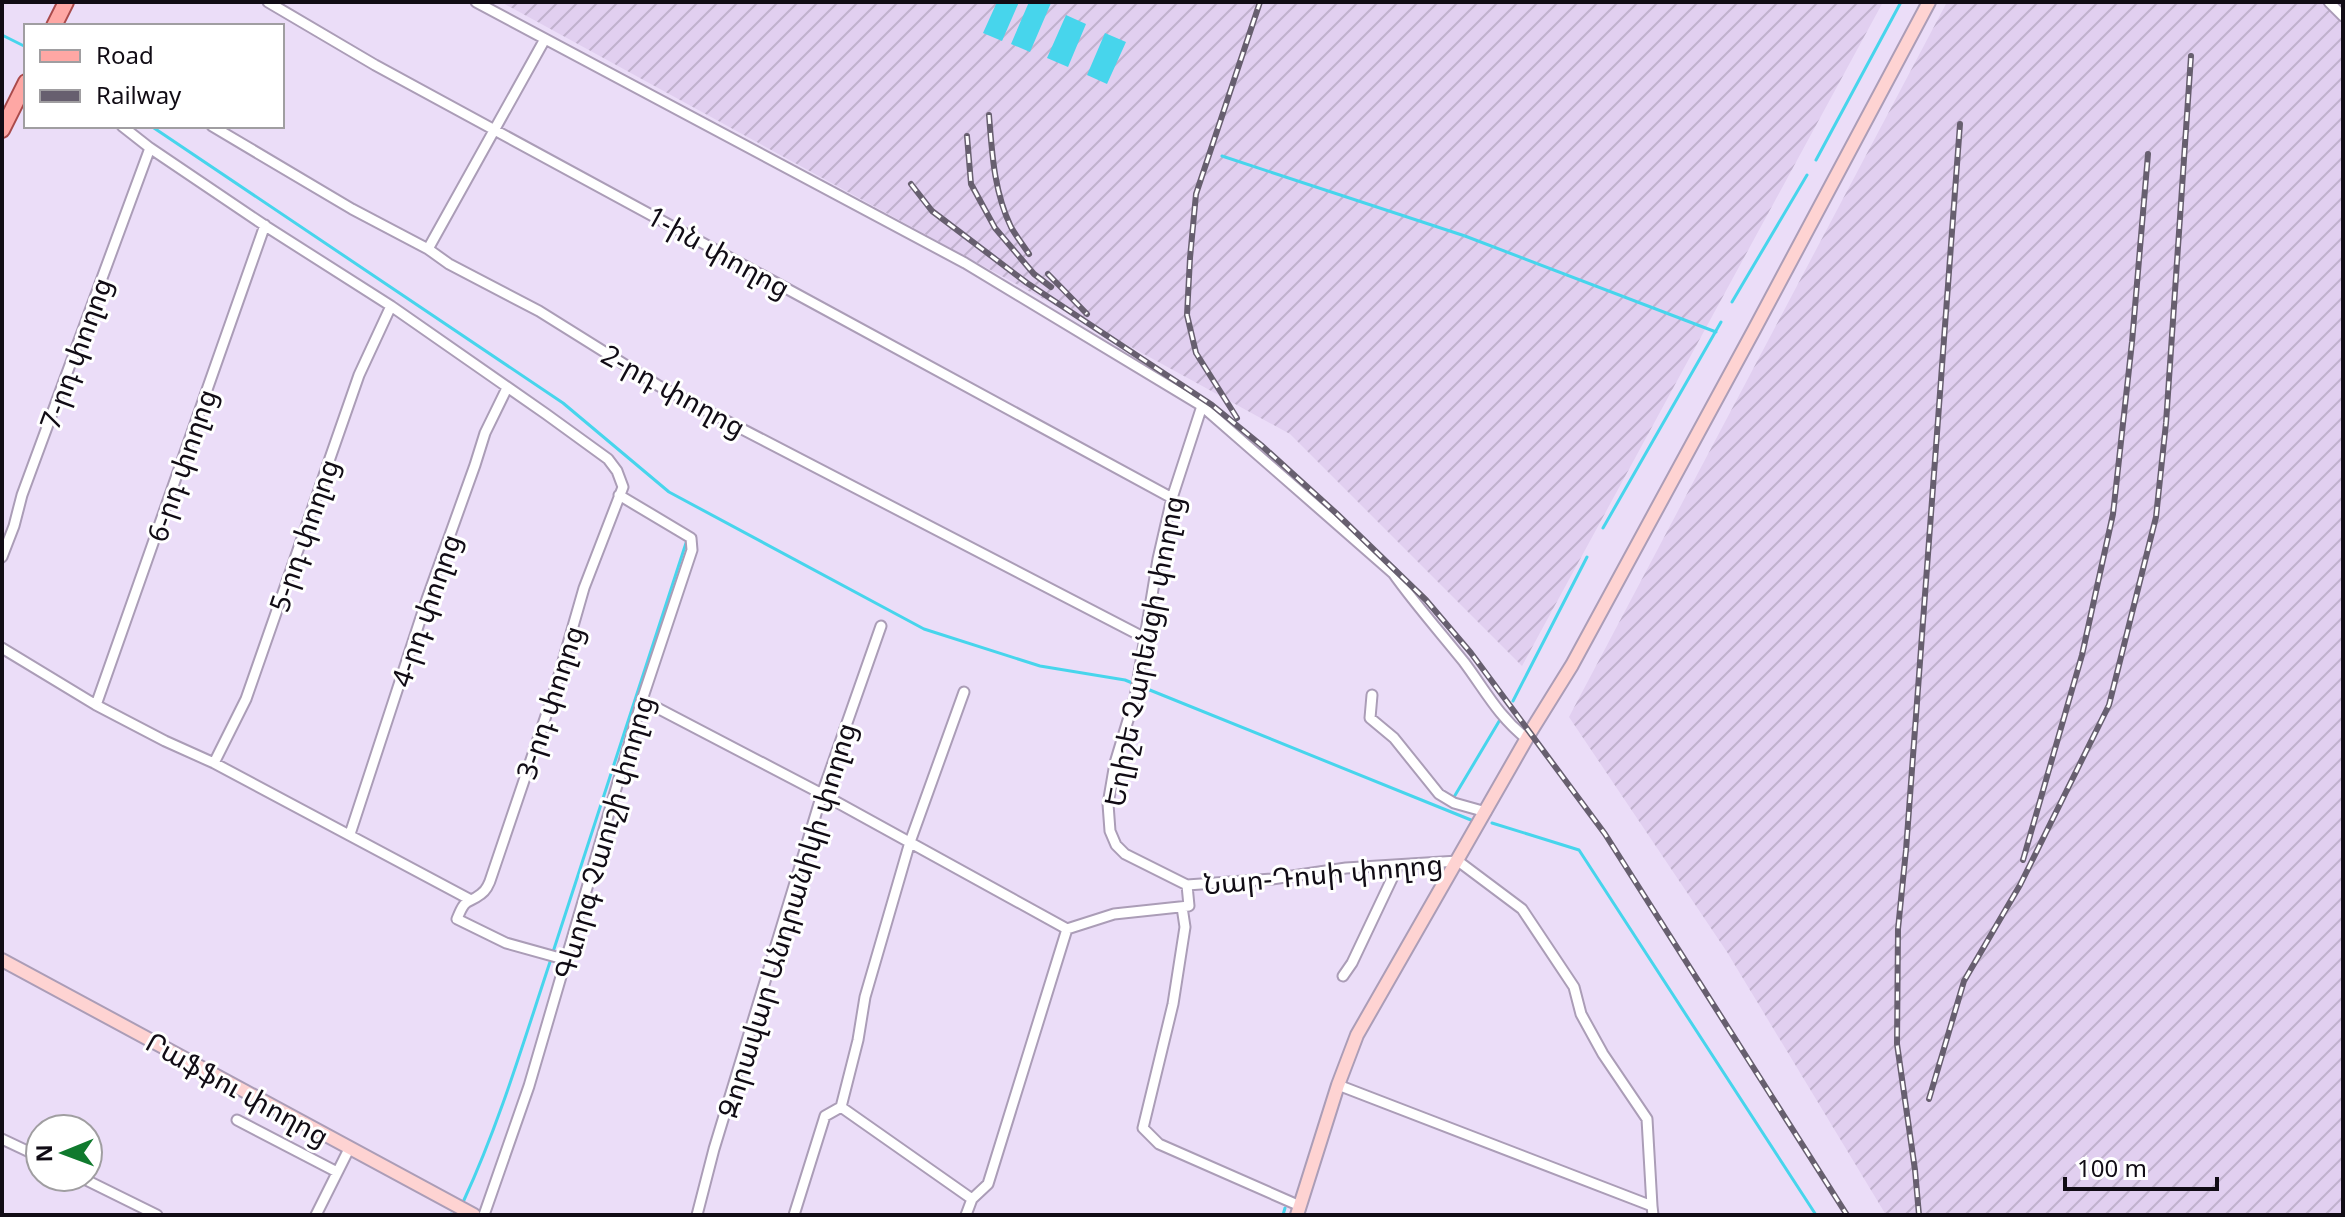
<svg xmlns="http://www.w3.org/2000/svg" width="2345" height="1217" viewBox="0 0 2345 1217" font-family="'Noto Sans','Noto Sans Armenian',sans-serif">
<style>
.industrial{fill:url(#industrial-furrows)}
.water{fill:#47d5ec}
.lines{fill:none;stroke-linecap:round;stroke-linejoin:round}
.stream{stroke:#47d5ec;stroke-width:3}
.street-casing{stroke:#ab9db7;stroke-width:13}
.secondary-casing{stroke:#ab9db7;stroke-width:16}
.primary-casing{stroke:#aa4a4b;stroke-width:18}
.street{stroke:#fff;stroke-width:9}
.secondary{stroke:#fed3d2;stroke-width:12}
.primary{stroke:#fea7a4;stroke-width:14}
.rail-casing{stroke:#675f6f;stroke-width:6}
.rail{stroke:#fff;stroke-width:3;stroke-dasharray:9;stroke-linecap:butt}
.labels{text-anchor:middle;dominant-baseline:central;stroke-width:6;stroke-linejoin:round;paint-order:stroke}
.street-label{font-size:28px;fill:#110c15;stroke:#fff}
</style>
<defs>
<pattern id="industrial-furrows" width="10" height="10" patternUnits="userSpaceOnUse" patternTransform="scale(2)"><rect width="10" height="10" fill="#e1cff0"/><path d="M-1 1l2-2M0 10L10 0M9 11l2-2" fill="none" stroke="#c0b1cd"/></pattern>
</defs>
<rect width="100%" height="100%" fill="#ebddf8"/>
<path class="industrial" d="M501 2H1883L1522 666 1290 434Z
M1947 2H2343V1215H1886L1727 952 1569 717Z"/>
<path class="water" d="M997 2H1019L1002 41 983 33Z
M1029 2 1051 3 1030 52 1011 44Z
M1066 15 1086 24 1068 67 1047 58Z
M1105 33 1126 42 1107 84 1087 75Z"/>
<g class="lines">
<path class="stream" d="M2 35 26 47
M151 126 563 403 669 492 924 629 1040 666 1125 680 1471 820
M1222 156 1465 236 1716 332
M1816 160 1901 2
M1732 302 1807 175
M1603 528 1721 322
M1513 701 1587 557
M1454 797 1501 718
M1492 823 1579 850 1816 1215
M553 952 687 540
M464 1200C500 1122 524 1040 551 959
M450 1215 451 1214
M1283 1215 1285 1208"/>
<g class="street-casing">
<path id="street" d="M268 2 375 65 1172 498
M476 2 965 263 1202 406 1393 573C1415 604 1440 632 1464 662 1485 690 1498 716 1527 739
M2329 2 2343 16
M122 126 150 148 267 227 391 306 546 414 608 459 617 471 623 487 584 588 555 689 492 875C490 882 487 890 481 894 467 905 466 896 457 919L506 943 567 960
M212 126 352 209 428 249 449 264 539 311 659 386 1145 638
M428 249 545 39
M1202 406 1172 498 1158 559 1135 697 1115 763 1108 804 1110 831 1116 845 1125 854 1187 885 1272 879 1346 868 1458 861 1522 909 1574 987 1581 1014 1603 1054 1647 1119 1652 1206
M2 557 14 526 22 495 150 148
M2 648 96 705 165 741 214 763 469 899
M1372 695 1370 718 1394 738 1439 794 1454 803 1486 812
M642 700 822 794 1067 929
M96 705 265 225
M214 763 246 699 359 375 391 306
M350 834 427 599 475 465 485 433 507 388
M1182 907 1185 927 1173 1004 1143 1128 1159 1144 1300 1206
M1067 929 1114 914 1189 906 1187 885
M1343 976 1352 963 1398 866
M1338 1085 1652 1206 1653 1215
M841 1107 972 1199
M237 1120 337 1172
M2 1139 40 1157
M80 1177 157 1215
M316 1215 349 1149
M484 1215 529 1086 642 700 692 550 691 538 619 495
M697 1215 714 1149 822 794 881 626
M794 1215 825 1116 841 1107 858 1040 865 997 910 842 964 692
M966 1215 972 1199 988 1184 1067 929"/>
</g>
<g class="secondary-casing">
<path id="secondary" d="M2 960 474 1215
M1297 1215 1338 1085 1357 1035 1531 731 1572 665 1754 330 1929 2"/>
</g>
<g class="primary-casing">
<path id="primary" d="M54 26 66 2
M2 130 26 82"/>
</g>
<use href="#street" class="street"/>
<use href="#secondary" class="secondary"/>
<use href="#primary" class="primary"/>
<g class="rail-casing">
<path id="rail" d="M989 115C992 153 994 192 1011 227 1016 236 1023 245 1029 254
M967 136 971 184 995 228 1034 274 1051 287
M911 184 932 211 1027 283 1212 405 1261 445 1336 513 1426 600 1471 653 1605 834 1847 1215
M1048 274 1087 314
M1237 418 1196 353 1187 315 1190 258 1196 194 1260 2
M2023 860 2082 655 2113 514 2132 342 2148 154
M1929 1099 1964 981 2020 885 2109 705 2156 517 2166 423 2191 56
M1919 1215 1915 1170 1897 1044 1898 929 1906 850 1960 124"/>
</g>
<use href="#rail" class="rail"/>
</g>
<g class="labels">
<g class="street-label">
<text transform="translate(719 251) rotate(29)">1-ին փողոց</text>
<text transform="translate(75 353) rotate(-70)">7-րդ փողոց</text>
<text transform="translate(674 390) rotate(29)">2-րդ փողոց</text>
<text transform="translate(181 465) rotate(-71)">6-րդ փողոց</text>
<text transform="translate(303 535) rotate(-71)">5-րդ փողոց</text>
<text transform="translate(425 610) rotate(-71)">4-րդ փողոց</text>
<text transform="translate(1143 651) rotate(-79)">Եղիշե Չարենցի փողոց</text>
<text transform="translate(549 702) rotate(-72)">3-րդ փողոց</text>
<text transform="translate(603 837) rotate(-74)">Գևորգ Չաուշի փողոց</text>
<text transform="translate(1323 873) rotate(-5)">Նար-Դոսի փողոց</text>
<text transform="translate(786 920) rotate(-73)">Զորավար Անդրանիկի փողոց</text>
<text transform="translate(238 1088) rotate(29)">Րաֆֆու փողոց</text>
</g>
</g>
<rect width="2345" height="1217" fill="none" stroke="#110c15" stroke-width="8"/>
<rect x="24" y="24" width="260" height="104" fill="#ffffff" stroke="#a09ea1" stroke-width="2"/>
<rect x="40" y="50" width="40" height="12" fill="#fea7a4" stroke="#a09ea1" stroke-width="2"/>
<text x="96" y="64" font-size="24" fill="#110c15">Road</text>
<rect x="40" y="90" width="40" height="12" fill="#675f6f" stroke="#a09ea1" stroke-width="2"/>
<text x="96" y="104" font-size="24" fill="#110c15">Railway</text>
<g transform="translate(64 1153) rotate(269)"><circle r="38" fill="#ffffff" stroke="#a09ea1" stroke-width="2"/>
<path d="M0-6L14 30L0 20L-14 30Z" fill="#107a2e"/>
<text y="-12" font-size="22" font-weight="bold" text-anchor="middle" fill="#110c15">N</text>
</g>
<path d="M2065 1177v12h152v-12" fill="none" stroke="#110c15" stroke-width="4"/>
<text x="2077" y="1177" font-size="24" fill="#110c15" stroke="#ffffff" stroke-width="6" paint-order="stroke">100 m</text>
</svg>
